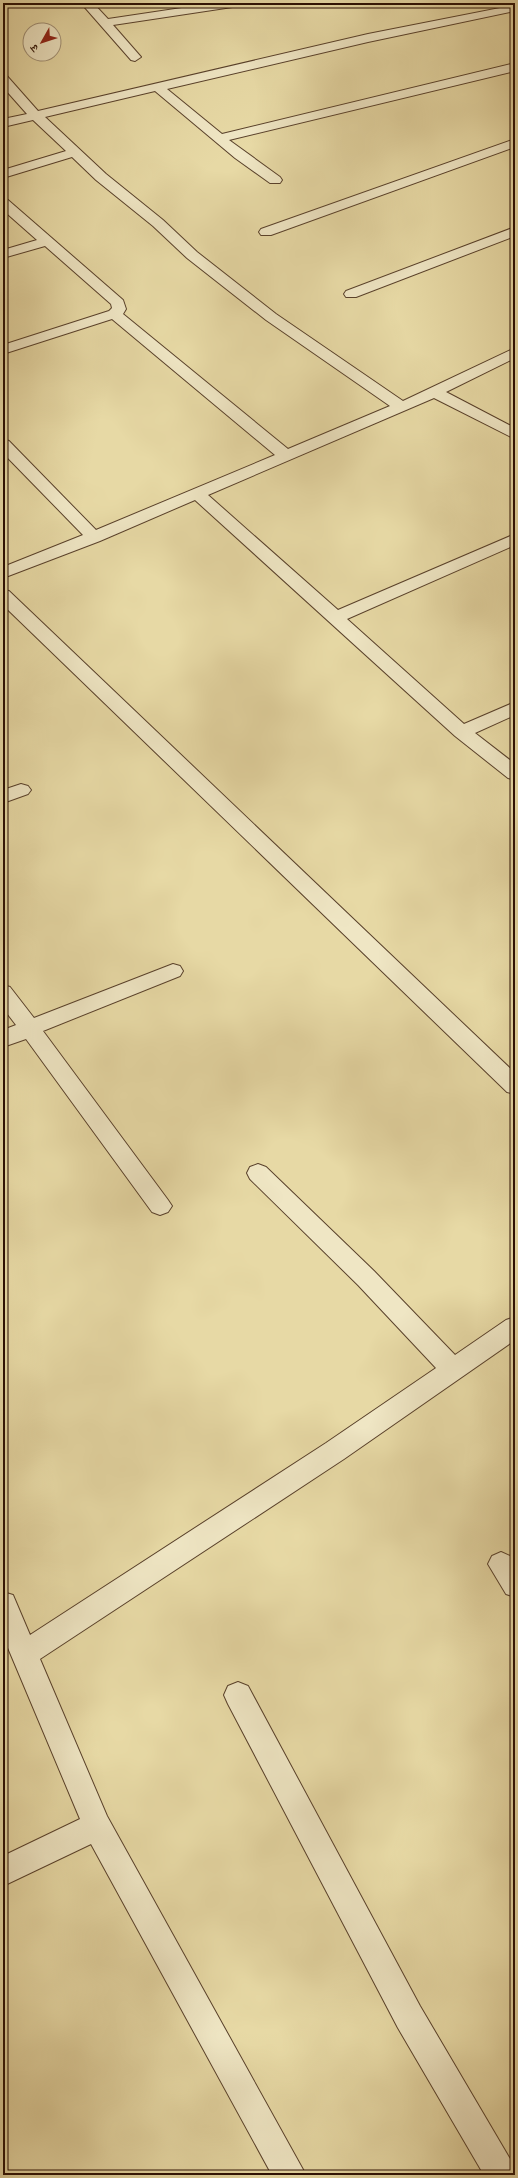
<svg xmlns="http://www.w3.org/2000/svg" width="518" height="2178" viewBox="0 0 518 2178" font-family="'Gentium Book Plus','Noto Serif Devanagari',serif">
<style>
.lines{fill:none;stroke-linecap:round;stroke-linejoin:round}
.minor-casing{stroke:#59412b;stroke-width:2}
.minor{fill:#efe6c4;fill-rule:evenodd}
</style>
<rect width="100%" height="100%" fill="#e7d9a5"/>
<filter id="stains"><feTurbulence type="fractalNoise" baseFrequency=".005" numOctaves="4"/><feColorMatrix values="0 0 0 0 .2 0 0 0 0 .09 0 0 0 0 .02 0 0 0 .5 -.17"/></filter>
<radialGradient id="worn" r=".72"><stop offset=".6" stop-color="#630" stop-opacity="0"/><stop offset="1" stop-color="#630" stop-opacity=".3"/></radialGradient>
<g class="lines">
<g class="minor-casing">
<path id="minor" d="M81 3H93L108 19 215 3H245L239 6 113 25 141 57 135 61 131 60Z
M515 5V11L368 42 167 89 222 134 515 63V71L229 140 280 177 282 180 280 183H270L235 158 155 91 45 117 106 174 163 220 197 252 276 314 403 401 515 348V358L446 392 515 428V439L434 398 208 495 338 610 515 534V545L347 619 464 724 515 702V715L475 733 515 764V780L508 778 455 736 195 500 100 541 3 578V567L83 535 3 453V439L9 441 96 530 275 455 112 319 3 354V345L109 311 112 308 111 304 45 246 3 258V250L37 240 3 210V199L8 200 123 300 126 309 123 314 288 449 390 406 266 320 187 258 153 226 96 180 72 157 3 178V170L66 151 33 120 3 127V119L27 114 3 87V75L7 76 38 111 368 34Z
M515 139V147L271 235H261L259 232 261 229Z
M515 227V236L356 297H346L344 294 346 291Z
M3 590 9 591 515 1073V1094L507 1092 3 605Z
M21 784 28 786 31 790 28 794 3 803V790Z
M173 964 180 966 183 971 180 976 43 1031 168 1200 172 1206 168 1212 160 1215 152 1212 26 1039 3 1047V1030L16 1025 3 1008V985L10 987 34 1018Z
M258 1164 266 1167 374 1271 455 1355 506 1320 515 1317V1340L344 1459 40 1659 107 1816 306 2175H272L91 1844 3 1886V1856L80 1819 3 1636V1592L13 1595 30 1635 326 1443 436 1368 358 1285 250 1179 247 1173 250 1167Z
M501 1552 510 1556 515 1562V1597L506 1594 488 1564 492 1556Z
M238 1682 248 1686 420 2006 513 2164 515 2175H484L398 2028 228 1704 224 1695 228 1686Z"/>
</g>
<use href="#minor" class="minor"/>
</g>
<rect width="518" height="2178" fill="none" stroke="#e7d9a5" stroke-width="16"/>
<rect x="4" y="4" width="510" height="2170" fill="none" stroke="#2a0e02" stroke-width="2"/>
<rect x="8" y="8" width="502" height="2162" fill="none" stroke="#2a0e02"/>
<g transform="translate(42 42) rotate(231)"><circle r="19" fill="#efe6c4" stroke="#a09076"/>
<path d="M0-3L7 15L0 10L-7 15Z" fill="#8f2418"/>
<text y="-6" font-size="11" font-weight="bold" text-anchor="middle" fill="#2a0e02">उ</text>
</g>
<rect width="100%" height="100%" filter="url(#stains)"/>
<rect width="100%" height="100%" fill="url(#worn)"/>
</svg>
